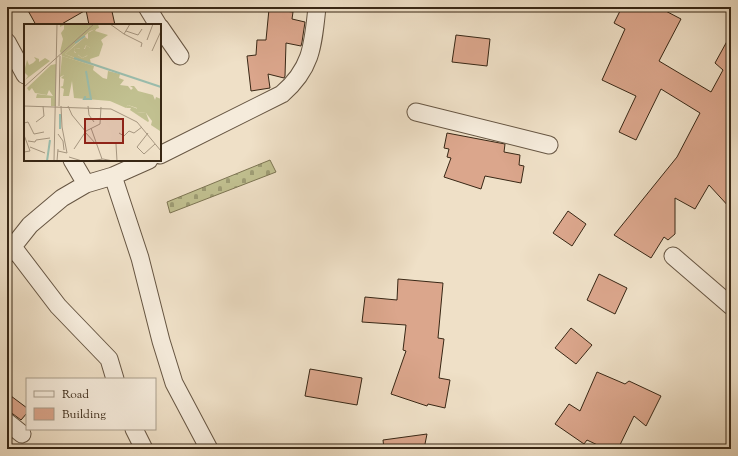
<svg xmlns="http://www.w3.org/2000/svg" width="738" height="456" viewBox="0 0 738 456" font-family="'Sorts Mill Goudy',serif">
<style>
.cemetery{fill:url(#cemetery-stones);stroke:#7c7452}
.building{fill:#dba68c;stroke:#382715}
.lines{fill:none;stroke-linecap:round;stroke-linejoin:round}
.minor-casing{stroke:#665542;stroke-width:19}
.minor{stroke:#f5ebdb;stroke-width:17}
.inset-river{fill:none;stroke:#9bbeae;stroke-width:2}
.inset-road{fill:none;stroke:#a69680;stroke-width:1}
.view{fill:#8f2418;fill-opacity:0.15;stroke:#8f2418;stroke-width:2}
.inset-edge{fill:none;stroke:#382715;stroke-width:2}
</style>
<defs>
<pattern id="cemetery-stones" width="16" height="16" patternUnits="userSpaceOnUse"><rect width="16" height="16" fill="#c1c090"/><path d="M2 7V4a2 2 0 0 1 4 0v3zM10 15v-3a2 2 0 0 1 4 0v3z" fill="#9e9c74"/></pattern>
</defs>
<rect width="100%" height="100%" fill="#efe0c7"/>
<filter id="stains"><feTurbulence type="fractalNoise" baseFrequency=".005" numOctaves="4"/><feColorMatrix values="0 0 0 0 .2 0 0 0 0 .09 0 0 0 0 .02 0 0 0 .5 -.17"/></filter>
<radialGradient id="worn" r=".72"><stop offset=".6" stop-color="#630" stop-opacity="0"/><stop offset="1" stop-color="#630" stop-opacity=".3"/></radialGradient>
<path class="cemetery" d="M270 160 276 172 170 213 167 202Z"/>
<path class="building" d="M26 7H111L115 25H89L86 10 60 25H36Z
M622 7H658L681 19 659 61 711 92 723 70 715 63 731 34V209L709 185 695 209 675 198V234L668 240 664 237 651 258 614 235 677 157 700 113 661 89 636 140 619 132 636 96 602 80 625 29 614 23Z
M269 9 293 12 292 19 305 22 302 42 301 46 286 43 285 76 284 78 268 74 270 88 251 91 247 56 256 55 257 40H266Z
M456 35 490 39 487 66 452 62Z
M447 133 505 144 504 152 520 155 519 165 524 166 521 183 485 176 481 189 444 177 451 158 447 157 449 149 444 148Z
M568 211 586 224 572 246 553 233Z
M599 274 627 288 615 314 587 300Z
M398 279 443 283 438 338 444 339 439 378 450 380 445 408 428 404 427 406 391 394 406 351 403 350 406 325 362 322 365 297 397 300Z
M571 328 592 345 576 364 555 348Z
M310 369 362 378 357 405 305 396Z
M597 372 625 384 629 381 661 396 646 426 634 416 618 449H606L587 440 584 444 555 424 569 404 580 411Z
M7 393 27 408V413L21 420 13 414 7 412Z
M427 434 424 449H384L383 440Z"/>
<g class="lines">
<g class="minor-casing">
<path id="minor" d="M147 7 158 25
M160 27 180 56
M7 42 25 75
M416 112 549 145
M160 155 282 94C312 68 313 45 317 7
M72 160 86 184
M113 176 140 258 161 341 174 383 209 449
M13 247 58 306 109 359 115 379
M7 254 30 225 62 198 86 184 113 176 149 160
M673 256 731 306
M7 422 22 434
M134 429 144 449"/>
</g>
<use href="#minor" class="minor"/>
</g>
<g transform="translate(24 24)">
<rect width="137" height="137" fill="#efe0c7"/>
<path d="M63 0H74L75 4 66 7 41 30 70 42 38 32 36 27V22V27L65 3ZM62 21 66 24V30L58 34 50 27 51 24 61 25ZM104 81 114 85 113 88 122 89 125 97 124 98 106 86 107 84H102Z" fill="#c1c090"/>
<path d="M36 0H63L65 3 36 28 39 15 37 9 40 5V1L36 3ZM73 4 71 7 84 11 77 16 79 20 75 32 66 35 67 40 41 30 61 13 64 15V9ZM62 21 66 24 63 32 58 34 54 31 55 25 52 29 50 28 51 24H55L59 27ZM38 32 70 42 69 46 79 54 83 55 84 47 96 50 95 54 100 56 96 61 104 62 107 66 109 64 106 62H110L114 67 129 71 131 76 132 73 137 75 136 107 127 101 128 97 122 89 113 88V84L104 81 102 84 86 77 50 74 48 57 45 72H39L40 65 36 63 39 62 40 55 37 54 40 51 36 53ZM10 33 15 35V38L21 34 26 37 1 56 4 52 0 48 3 36 5 41 9 39 12 36ZM32 40V82H27V74H12L13 70 29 72 25 66 23 71 11 69 8 64 5 67 3 64 27 41Z" fill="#c1c090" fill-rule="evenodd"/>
<path class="inset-river" d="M51 19 61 12M50 34 137 63M62 73H61L60 75H67L62 47M36 90V105M23 137 26 116"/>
<path class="inset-road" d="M86 0 100 10M106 0 100 10 118 19 117 23M102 7 114 11 118 5M123 16 129 0M128 27 137 7M0 63 70 0M0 82 87 85 113 98 137 127M35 82 36 32M44 82 48 91 62 108M64 82 65 91 70 98M12 98 20 92 19 82M0 99 4 98 10 110 20 108M67 104 78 135M61 108 72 120M95 109 100 112 105 107 110 109 118 103M124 109 113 123 120 130 131 120M34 110 39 117 40 126M0 111 6 127 0 128M4 117 11 118 12 116 26 114M92 120 93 137M6 123 21 129M50 125 62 107 76 100 77 83M34 127 43 129 38 103 37 82M45 133 58 137M0 137H18M30 137 33 0M33 137 34 125M66 137 79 135 89 137"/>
<path class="view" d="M61 95H99V119H61Z"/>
<rect width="137" height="137" class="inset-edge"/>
</g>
<rect width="738" height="456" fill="none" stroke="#efe0c7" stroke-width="24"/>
<rect x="8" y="8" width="722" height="440" fill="none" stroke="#382715" stroke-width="2"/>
<rect x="12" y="12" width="714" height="432" fill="none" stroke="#382715"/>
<rect x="26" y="378" width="130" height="52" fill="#f5ebdb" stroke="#a99d8c"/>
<rect x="34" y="391" width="20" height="6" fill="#f5ebdb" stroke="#a99d8c"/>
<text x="62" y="398" font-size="12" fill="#382715">Road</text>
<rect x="34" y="408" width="20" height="12" fill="#dba68c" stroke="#a99d8c"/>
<text x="62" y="418" font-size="12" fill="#382715">Building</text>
<rect width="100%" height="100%" filter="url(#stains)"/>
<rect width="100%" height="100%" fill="url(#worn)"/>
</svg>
